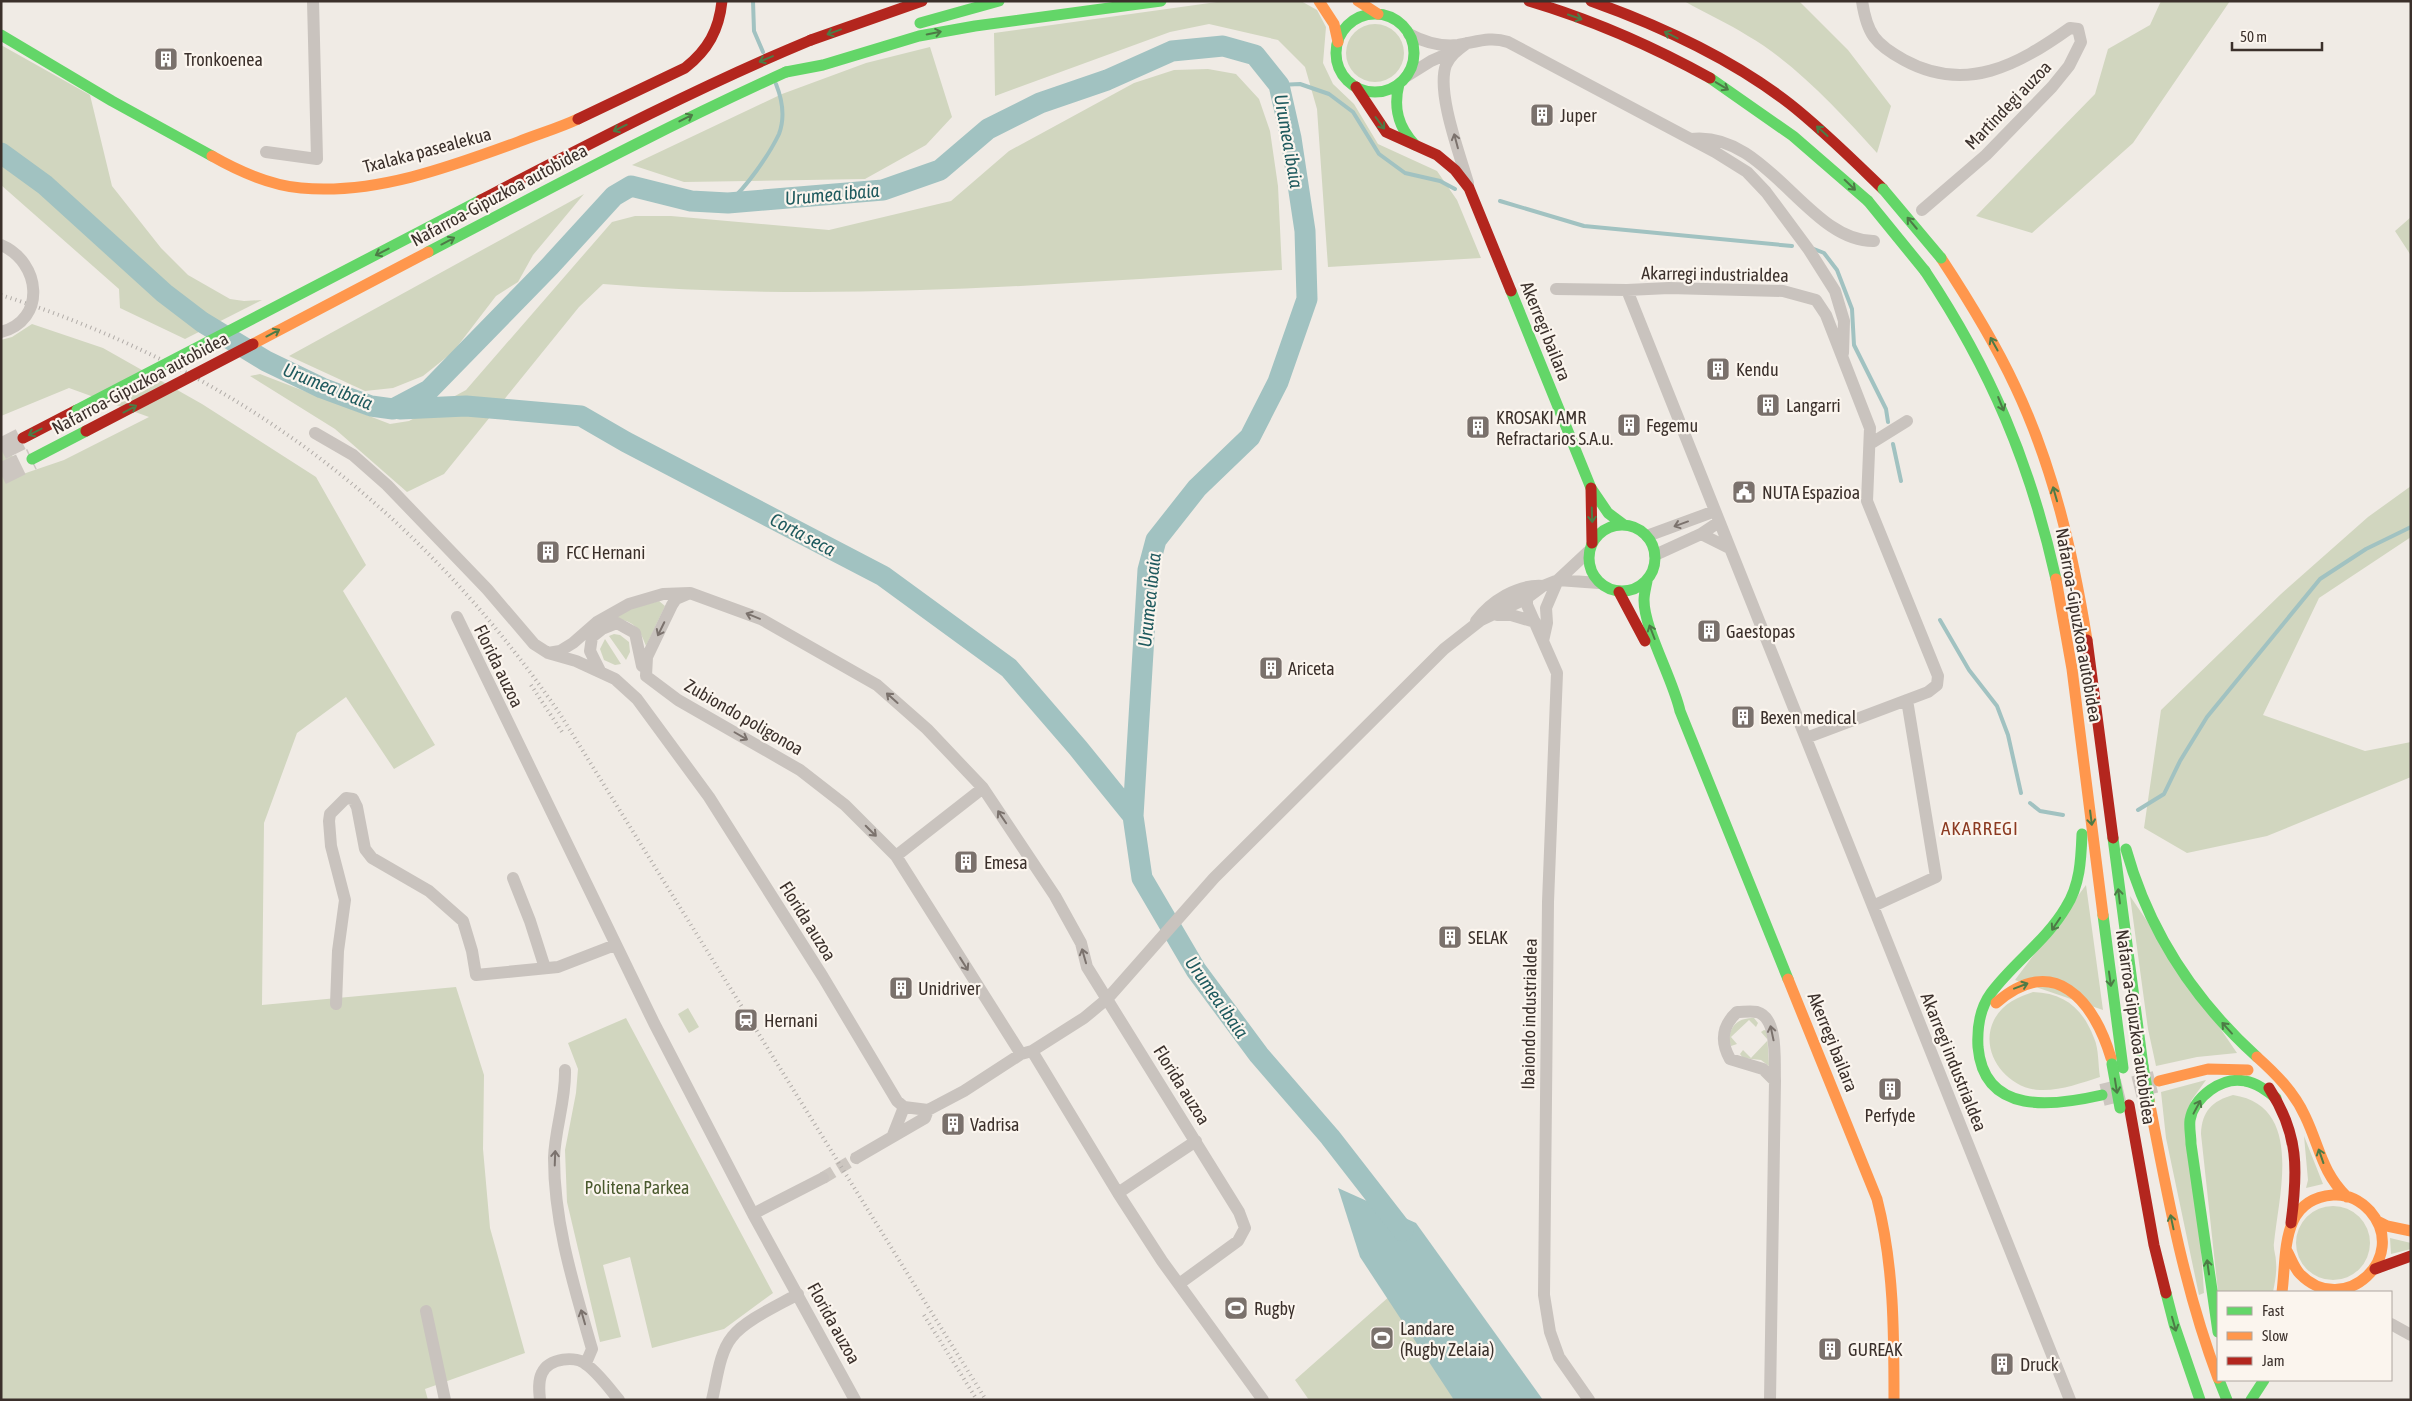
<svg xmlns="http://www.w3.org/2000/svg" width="2412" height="1401" viewBox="0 0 2412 1401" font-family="'Asap Condensed',sans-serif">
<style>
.green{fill:#d1d6bf}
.water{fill:#a1c2c1}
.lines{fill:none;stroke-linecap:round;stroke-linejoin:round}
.stream{stroke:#a1c2c1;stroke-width:4}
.river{stroke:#a1c2c1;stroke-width:21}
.street-tunnel{stroke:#ccc6c0;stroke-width:12;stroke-dasharray:12 6;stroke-linecap:butt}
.highway-tunnel{stroke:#ccc6c0;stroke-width:22;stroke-dasharray:22 11;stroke-linecap:butt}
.street{stroke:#c9c3be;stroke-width:12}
.fast{stroke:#63d668;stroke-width:11}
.slow{stroke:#ff974d;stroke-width:11}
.jam{stroke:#b3261e;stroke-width:11}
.rail{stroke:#b1aca8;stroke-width:4;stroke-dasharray:1 4;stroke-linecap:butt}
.street-bridge{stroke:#c9c3be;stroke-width:12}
.fast-bridge{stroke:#63d668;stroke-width:11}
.slow-bridge{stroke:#ff974d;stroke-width:11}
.jam-bridge{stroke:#b3261e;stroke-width:11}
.oneway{stroke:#4d7b46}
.oneway2{stroke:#7b726d}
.labels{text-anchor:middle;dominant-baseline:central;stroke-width:4.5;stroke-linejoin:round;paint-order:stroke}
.poi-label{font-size:18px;fill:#3b302b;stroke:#fbf5ee;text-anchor:start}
.street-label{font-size:18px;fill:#3b302b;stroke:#fbf5ee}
.park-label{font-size:18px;fill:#4a5a2e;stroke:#fbf5ee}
.water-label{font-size:19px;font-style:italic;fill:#1f5a5e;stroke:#fbf5ee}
.neighbourhood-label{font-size:19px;letter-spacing:1px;fill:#8c3b22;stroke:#fbf5ee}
</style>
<rect width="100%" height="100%" fill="#f0ebe5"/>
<path class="green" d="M1224 1H1301L1317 10 1326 27 1323 63 1333 84 1354 104 1378 144 1437 171 1457 200 1481 258 1328 267 1317 109 1305 67 1278 40 1209 24 1170 32 995 96 994 33Z
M1684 1H1799L1848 50 1891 106 1877 153C1841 113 1795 63 1748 36 1728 23 1705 13 1684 1Z
M2161 1H2230L2133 143 2032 233 1976 216 2095 94 2108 49 2150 25Z
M1346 53a29 29 0 1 1 58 0a29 29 0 1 1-58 0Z
M1 45 90 95 112 186 161 248 188 275 230 299 244 301 262 300 185 339 120 308 119 289 1 185Z
M930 47 952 117 926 145 865 179 684 182 632 165 782 94 866 63Z
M1208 69 1236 74 1259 99 1270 131 1278 186 1282 270C1056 284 829 303 603 284L579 307 444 474 407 492 335 429 250 376 260 374 390 424 409 421 466 390 612 222 635 216H671L829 230 951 201 1009 151 1134 83 1174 70Z
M584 194 533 255 518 282 496 296 453 352 423 376 393 388 365 391 289 356Z
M2411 217V253L2410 254 2395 231Z
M32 324 103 348 202 404 316 477 366 565 343 591 435 745 394 769 346 697 297 733 264 823 262 1005 456 987 484 1075 483 1149 490 1228 525 1353 425 1389 428 1400H1V437L23 474 64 460 149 417 69 388 1 416V340L12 337Z
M2411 486V537L2319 598 2263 715 2365 751 2411 742V777L2267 836 2187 853 2144 828 2161 710 2281 594 2368 517Z
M659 601 665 606 646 646C639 626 632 620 611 618L622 611Z
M614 634 620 635 629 642 630 652 626 660 609 636Z
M605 639 621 664 615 665 604 660 600 649Z
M2086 885 2103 1010 2015 980Z
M2130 896 2237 1053 2197 1057 2156 1066 2148 1029Z
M2033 992C2065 993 2083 1009 2094 1038 2099 1049 2098 1065 2100 1077 2081 1083 2060 1091 2040 1090 2007 1089 1978 1052 1994 1020 2002 1004 2018 997 2033 992Z
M688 1008 699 1027 689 1033 678 1014Z
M626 1018 773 1293 724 1329 652 1348 630 1257 603 1265 621 1337 600 1342 567 1202 565 1150 576 1093 578 1069 568 1043Z
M1754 1018 1758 1023 1756 1027 1749 1020 1731 1037 1737 1044 1731 1046 1729 1039C1731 1024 1739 1018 1754 1018Z
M1764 1030 1767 1031 1769 1066 1761 1060 1743 1058 1740 1054 1743 1050 1751 1058 1768 1040 1761 1032Z
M2206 1080 2191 1101 2204 1293 2199 1295 2166 1138 2161 1092Z
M2233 1095C2304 1106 2279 1193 2274 1243 2273 1249 2276 1255 2276 1262 2277 1272 2275 1282 2273 1292H2218L2201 1134C2202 1111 2212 1101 2233 1095Z
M2304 1136 2323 1184 2306 1188 2308 1180Z
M2296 1243a37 37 0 1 1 74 0a37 37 0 1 1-74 0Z
M2390 1238 2411 1243V1249L2391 1254Z
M1391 1295 1466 1400H1309L1295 1380Z"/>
<path class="water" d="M1338 1188 1416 1223 1543 1400H1454L1360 1257Z"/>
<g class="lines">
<path class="stream" d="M753 1 754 31 763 52
M1279 85 1300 84 1329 94 1353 112 1379 154 1405 173 1440 181 1455 189
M1500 201 1584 226 1792 246
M728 203C746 188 769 155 779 134 785 118 782 99 776 84
M1814 249 1824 253 1837 270 1852 309 1854 345 1886 409 1888 422
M1893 444 1901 481
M1940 620 1969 670 1997 706 2008 735 2021 793
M2030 803 2040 811 2063 815
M2138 810 2164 794 2180 761 2207 717 2320 579 2366 549 2411 527"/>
<path class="river" d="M1 153 45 185 164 293 202 322 266 361 322 388 371 406 393 409 429 390 550 266 614 196 631 186 691 201 728 203 883 190 940 170 988 129 1040 103 1107 80 1172 51 1223 46 1255 55 1279 85 1291 138 1305 231 1307 299 1278 382 1250 437 1197 488 1156 540 1148 570 1133 816 1142 878 1196 970 1259 1055 1330 1137 1403 1231
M400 409 466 406 581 416 626 442 883 576 1009 668 1078 748 1133 816"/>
<path class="street-tunnel" d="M823 1178 856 1158"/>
<path class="highway-tunnel" d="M1 449 23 438
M1 474 32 459
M2102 1095 2159 1081"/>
<path class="street" d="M1862 1C1867 34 1875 44 1904 60 1966 94 2018 65 2070 28L2078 29 2081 42 2069 66 2052 87 1986 155 1922 210
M1409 34C1424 42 1441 47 1458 45 1477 42 1490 36 1508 42L1715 152 1747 172 1766 192 1809 250 1835 291 1844 321 1843 353
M1467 43C1459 49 1450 55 1446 65 1436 92 1460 155 1468 183
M1407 76 1431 61 1456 50
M1691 139C1767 130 1808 242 1874 241
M266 152 317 159 313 1
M1556 289 1627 290
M315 433 353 455 387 485 487 589 534 644 548 653 576 661 615 679 637 699 709 797 823 977 897 1101 904 1107 928 1110 964 1091 1021 1054 1032 1051 1084 1018 1108 998 1214 878 1444 649 1481 620 1527 598 1543 586 1558 580 1588 552
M1870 444 1907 421
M1701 534 1729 548
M1647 536 1715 511
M1655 555 1701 534 1719 522
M1558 580 1599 583
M690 593 676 599 672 605 647 657 646 676 678 700 800 770 845 805 896 856 1021 1054
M1527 598V605L1557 673 1548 902 1544 1295 1550 1332 1559 1357 1589 1400
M1497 615H1511L1535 622
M457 617 654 1023 753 1214 855 1400
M1476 621C1491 601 1518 584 1543 586
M1543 641 1547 623 1546 608 1558 580
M548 653 560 651 573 643 597 622 629 604 663 594 690 593 761 619 877 685 927 729 983 788 1055 896 1081 943 1087 967 1239 1212 1245 1228 1238 1241 1179 1284
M600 671 590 651 592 637 602 629 617 623 635 633 642 666
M1806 738 1928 692 1937 685 1938 676 1867 501 1870 428 1826 315 1816 300 1783 291 1669 288 1627 290 2070 1400
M896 856 983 788
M513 878 530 921 545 968
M1873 906 1936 877 1907 700
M336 1004 338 951 345 900 331 846 329 821 330 814 346 798 353 799 357 807 365 849 372 858 429 891 463 921 472 951 476 975 558 967 615 945
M1032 1051 1118 1193 1162 1261 1263 1400
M565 1070C566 1100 555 1128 554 1158 554 1224 574 1286 592 1349L586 1363
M893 1135 904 1107
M856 1158 925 1118 928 1110
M1118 1193 1196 1141
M753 1214 823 1178
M426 1311 445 1400
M2391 1324 2411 1335
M540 1400C539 1391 538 1381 542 1373 549 1358 576 1355 587 1365 599 1374 609 1388 619 1400
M712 1400C717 1380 719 1353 732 1337 745 1320 779 1305 798 1294
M1770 1400 1775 1081C1774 1063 1779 1018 1757 1012 1751 1011 1743 1012 1737 1012 1722 1026 1720 1041 1730 1059L1763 1069 1775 1081"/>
<path class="fast" d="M1336 53a39 39 0 1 1 78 0a39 39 0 1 1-78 0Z
M920 23 999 1
M1 35 112 101 212 156
M786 72 823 65 919 36 975 26 1161 1
M1710 78 1793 136 1868 201
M1399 84C1393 108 1398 127 1415 145
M1925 271C1991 370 2030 463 2056 579
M1511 291 1591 488 1608 513 1624 525
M32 459 86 431
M1589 558a33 33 0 1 1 66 0a33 33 0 1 1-66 0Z
M1647 581C1646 587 1644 594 1644 600 1644 629 1673 679 1680 711L1788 979
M2082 834C2081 860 2080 885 2066 907 2046 941 2014 962 1991 993 1980 1008 1977 1029 1978 1047 1984 1116 2054 1106 2102 1095
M2113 838 2143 1066
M2126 849C2149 932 2193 999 2257 1057
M2103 915 2123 1068
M2166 1293 2174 1324 2200 1400
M2218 1332 2191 1144C2191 1136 2189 1128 2190 1120 2194 1097 2222 1076 2245 1081 2257 1083 2267 1091 2276 1098
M2219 1380 2227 1400
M2251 1400 2264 1380"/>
<path class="slow" d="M1319 1 1334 24 1338 42
M1358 1 1378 14
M212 156C240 172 269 185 301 188 374 195 450 167 518 142 538 134 559 128 578 119
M1941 258C1968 299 1994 341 2015 386 2053 466 2073 553 2087 640
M2056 579 2072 669 2103 915
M1788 979 1877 1199C1894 1265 1894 1332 1894 1400
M1996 1003C2054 952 2094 1001 2111 1058
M2257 1057C2276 1074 2294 1092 2305 1116 2320 1147 2321 1171 2347 1197
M2159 1081 2208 1069 2248 1070
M2149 1100C2167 1194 2184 1288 2218 1378
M2377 1221 2387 1226 2411 1231
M2282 1292C2287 1254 2280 1199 2333 1195 2347 1194 2360 1200 2370 1211 2410 1257 2344 1319 2300 1274 2294 1268 2291 1258 2287 1251"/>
<path class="jam" d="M1529 1C1593 20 1652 46 1710 78
M1591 1C1661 26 1731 58 1790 104 1823 130 1853 160 1883 189
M811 40 922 1
M1356 87 1386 132 1437 155 1455 170 1469 188 1511 291
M578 119 685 68C708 50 719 30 722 1
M23 438 77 410
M1591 488 1592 543
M1619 592 1645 641
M2087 640 2113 838
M2269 1088C2299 1134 2298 1170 2291 1223
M2129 1105 2154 1245 2166 1293
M2375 1269 2411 1256"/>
<path class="rail" d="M1 295C238 370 420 510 560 714L986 1400
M531 685 564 735
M924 1315 977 1400"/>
<path class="street-bridge" d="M1 245C41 262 47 320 1 332"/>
<path class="fast-bridge" d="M1883 189 1941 258
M1868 201 1925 271
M428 252C547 190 664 127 786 72
M77 410 481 200
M2112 1064 2120 1108
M2143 1066 2149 1100"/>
<path class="slow-bridge" d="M253 344 428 252"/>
<path class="jam-bridge" d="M481 200C589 144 698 87 811 40
M86 431 253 344"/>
</g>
<defs><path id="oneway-shaft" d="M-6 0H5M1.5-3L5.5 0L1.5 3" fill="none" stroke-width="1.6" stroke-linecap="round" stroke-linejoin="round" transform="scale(1.25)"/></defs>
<g class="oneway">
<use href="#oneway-shaft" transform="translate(1575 17) rotate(19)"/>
<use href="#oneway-shaft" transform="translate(834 32) rotate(160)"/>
<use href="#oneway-shaft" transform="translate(934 33) rotate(-11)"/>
<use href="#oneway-shaft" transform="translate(1671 35) rotate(-153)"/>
<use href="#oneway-shaft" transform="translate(766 59) rotate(157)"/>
<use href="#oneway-shaft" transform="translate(1722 86) rotate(31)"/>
<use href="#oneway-shaft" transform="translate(686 118) rotate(-27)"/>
<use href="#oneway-shaft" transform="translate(1380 123) rotate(53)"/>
<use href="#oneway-shaft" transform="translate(620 128) rotate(154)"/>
<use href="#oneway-shaft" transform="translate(1822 131) rotate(-138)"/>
<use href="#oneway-shaft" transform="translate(1850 185) rotate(44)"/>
<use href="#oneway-shaft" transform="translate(1912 223) rotate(-130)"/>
<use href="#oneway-shaft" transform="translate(448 241) rotate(-28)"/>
<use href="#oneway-shaft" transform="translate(382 252) rotate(153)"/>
<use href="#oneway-shaft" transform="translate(273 333) rotate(-28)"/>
<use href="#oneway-shaft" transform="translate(1994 344) rotate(-119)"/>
<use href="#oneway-shaft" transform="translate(2001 404) rotate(68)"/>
<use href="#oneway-shaft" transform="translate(130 409) rotate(-28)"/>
<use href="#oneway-shaft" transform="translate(35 432) rotate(153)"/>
<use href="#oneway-shaft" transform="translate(2055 494) rotate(-106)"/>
<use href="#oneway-shaft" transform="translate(1592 515) rotate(88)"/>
<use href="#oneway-shaft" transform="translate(1652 632) rotate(-111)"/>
<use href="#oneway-shaft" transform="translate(2091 818) rotate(83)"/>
<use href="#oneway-shaft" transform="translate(2119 896) rotate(-97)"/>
<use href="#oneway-shaft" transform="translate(2056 924) rotate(124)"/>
<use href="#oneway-shaft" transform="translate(2110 979) rotate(82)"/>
<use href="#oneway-shaft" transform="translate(2021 986) rotate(-21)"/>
<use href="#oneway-shaft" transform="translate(2227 1028) rotate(-132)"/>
<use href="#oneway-shaft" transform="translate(2116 1086) rotate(81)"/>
<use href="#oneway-shaft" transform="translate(2197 1107) rotate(-62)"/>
<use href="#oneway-shaft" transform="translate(2321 1156) rotate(-109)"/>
<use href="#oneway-shaft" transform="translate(2172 1222) rotate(-102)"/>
<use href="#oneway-shaft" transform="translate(2208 1267) rotate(-98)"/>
<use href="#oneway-shaft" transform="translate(2174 1324) rotate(74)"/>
</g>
<g class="oneway2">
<use href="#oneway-shaft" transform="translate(1456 141) rotate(-105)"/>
<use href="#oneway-shaft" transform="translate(1681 524) rotate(160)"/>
<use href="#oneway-shaft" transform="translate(753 616) rotate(-158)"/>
<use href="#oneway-shaft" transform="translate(661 629) rotate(116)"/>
<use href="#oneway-shaft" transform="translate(892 698) rotate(-138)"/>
<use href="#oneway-shaft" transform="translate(741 736) rotate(30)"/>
<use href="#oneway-shaft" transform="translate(1002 817) rotate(-124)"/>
<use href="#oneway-shaft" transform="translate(871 831) rotate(45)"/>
<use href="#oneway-shaft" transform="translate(1084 956) rotate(-106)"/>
<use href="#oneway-shaft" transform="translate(964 964) rotate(58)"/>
<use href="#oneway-shaft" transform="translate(1772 1033) rotate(-102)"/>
<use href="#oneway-shaft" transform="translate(555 1158) rotate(-88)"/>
<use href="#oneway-shaft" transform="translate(583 1317) rotate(-106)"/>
</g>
<defs>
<g id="building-square" transform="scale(1.25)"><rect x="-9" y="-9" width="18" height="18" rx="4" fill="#7a716c" stroke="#fbf5ee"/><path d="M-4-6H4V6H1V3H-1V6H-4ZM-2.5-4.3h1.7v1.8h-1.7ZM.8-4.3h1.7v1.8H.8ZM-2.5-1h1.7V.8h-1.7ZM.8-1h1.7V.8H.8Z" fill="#fff"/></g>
<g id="civic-square" transform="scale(1.25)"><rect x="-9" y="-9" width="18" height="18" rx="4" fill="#7a716c" stroke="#fbf5ee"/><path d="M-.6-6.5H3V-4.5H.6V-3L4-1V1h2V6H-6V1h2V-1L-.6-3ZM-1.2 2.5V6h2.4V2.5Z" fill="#fff"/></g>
<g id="station-square" transform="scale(1.25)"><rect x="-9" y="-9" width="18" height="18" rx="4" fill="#7a716c" stroke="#fbf5ee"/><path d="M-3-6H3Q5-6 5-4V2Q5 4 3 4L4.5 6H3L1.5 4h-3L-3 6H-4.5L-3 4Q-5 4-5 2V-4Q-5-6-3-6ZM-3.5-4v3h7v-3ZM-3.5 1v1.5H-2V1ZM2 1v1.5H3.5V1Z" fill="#fff"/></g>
<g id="stadium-square" transform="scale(1.25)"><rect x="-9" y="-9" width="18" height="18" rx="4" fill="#7a716c" stroke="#fbf5ee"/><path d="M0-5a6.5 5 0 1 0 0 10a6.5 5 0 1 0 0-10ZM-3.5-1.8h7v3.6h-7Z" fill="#fff"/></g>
</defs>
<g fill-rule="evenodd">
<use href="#building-square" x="166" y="59"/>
<use href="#building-square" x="1542" y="115"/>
<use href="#building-square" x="1718" y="369"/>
<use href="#building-square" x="1768" y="405"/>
<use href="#building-square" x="1629" y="425"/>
<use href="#building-square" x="1478" y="427"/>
<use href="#civic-square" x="1744" y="492"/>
<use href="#building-square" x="548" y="552"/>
<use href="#building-square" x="1709" y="631"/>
<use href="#building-square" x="1271" y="668"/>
<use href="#building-square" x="1743" y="717"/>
<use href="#building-square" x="966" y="862"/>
<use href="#building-square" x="1450" y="937"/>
<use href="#building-square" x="901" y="988"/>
<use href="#station-square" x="746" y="1020"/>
<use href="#building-square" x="1890" y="1089"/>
<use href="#building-square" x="953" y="1124"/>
<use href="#stadium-square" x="1236" y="1308"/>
<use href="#stadium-square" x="1382" y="1338"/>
<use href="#building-square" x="1830" y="1349"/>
<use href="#building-square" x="2002" y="1364"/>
</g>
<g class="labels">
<g class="poi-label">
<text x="184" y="59">Tronkoenea</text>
<text x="1560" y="115">Juper</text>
<text x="1736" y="369">Kendu</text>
<text x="1786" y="405">Langarri</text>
<text x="1496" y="417">KROSAKI AMR<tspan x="1496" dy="21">Refractarios S.A.u.</tspan></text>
<text x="1646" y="425">Fegemu</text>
<text x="1762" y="492">NUTA Espazioa</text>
<text x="566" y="552">FCC Hernani</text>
<text x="1726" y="631">Gaestopas</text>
<text x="1288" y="668">Ariceta</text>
<text x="1760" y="717">Bexen medical</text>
<text x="984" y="862">Emesa</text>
<text x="1468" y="937">SELAK</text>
<text x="918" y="988">Unidriver</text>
<text x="764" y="1020">Hernani</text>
<text x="1890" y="1115" text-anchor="middle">Perfyde</text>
<text x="970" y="1124">Vadrisa</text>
<text x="1254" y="1308">Rugby</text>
<text x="1400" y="1328">Landare<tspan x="1400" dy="21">(Rugby Zelaia)</tspan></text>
<text x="1848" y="1349">GUREAK</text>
<text x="2020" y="1364">Druck</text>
</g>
<g class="street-label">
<text transform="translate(2008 105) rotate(-46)">Martindegi auzoa</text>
<text transform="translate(427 150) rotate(-15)">Txalaka pasealekua</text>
<text transform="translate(499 195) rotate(-28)">Nafarroa-Gipuzkoa autobidea</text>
<text transform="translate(1715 274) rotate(1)">Akarregi industrialdea</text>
<text transform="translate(1546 331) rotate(68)">Akerregi bailara</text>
<text transform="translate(140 383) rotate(-28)">Nafarroa-Gipuzkoa autobidea</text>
<text transform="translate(2079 625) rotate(80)">Nafarroa-Gipuzkoa autobidea</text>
<text transform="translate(499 666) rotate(64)">Florida auzoa</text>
<text transform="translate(744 717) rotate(30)">Zubiondo poligonoa</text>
<text transform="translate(808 921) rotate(58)">Florida auzoa</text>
<text transform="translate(1529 1014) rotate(-89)">Ibaiondo industrialdea</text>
<text transform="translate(2136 1027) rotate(82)">Nafarroa-Gipuzkoa autobidea</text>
<text transform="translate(1833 1042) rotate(68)">Akerregi bailara</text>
<text transform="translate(1954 1062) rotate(68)">Akarregi industrialdea</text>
<text transform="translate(1182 1085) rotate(58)">Florida auzoa</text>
<text transform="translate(834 1323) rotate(61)">Florida auzoa</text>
</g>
<g class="park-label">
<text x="637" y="1187">Politena Parkea</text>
</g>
<g class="water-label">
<text transform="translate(1289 141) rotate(80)">Urumea ibaia</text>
<text transform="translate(832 194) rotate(-5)">Urumea ibaia</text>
<text transform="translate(328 386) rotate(22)">Urumea ibaia</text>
<text transform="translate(803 534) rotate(28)">Corta seca</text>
<text transform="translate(1149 600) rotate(-84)">Urumea ibaia</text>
<text transform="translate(1217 997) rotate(55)">Urumea ibaia</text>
</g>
<g class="neighbourhood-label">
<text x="1980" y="828">AKARREGI</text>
</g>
</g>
<rect width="2412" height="1401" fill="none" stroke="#3b302b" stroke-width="5"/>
<rect x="2217" y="1291" width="175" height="90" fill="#fbf5ee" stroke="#aea6a0"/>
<rect x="2227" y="1307" width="25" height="8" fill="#63d668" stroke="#aea6a0"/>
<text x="2262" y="1316" font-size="15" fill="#3b302b">Fast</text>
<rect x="2227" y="1332" width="25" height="8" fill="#ff974d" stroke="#aea6a0"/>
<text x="2262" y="1341" font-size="15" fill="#3b302b">Slow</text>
<rect x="2227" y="1357" width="25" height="8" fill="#b3261e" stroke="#aea6a0"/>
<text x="2262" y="1366" font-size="15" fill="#3b302b">Jam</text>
<path d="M2232 42v8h90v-8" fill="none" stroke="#3b302b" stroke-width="2.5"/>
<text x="2240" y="42" font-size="15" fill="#3b302b" stroke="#fbf5ee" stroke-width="4" paint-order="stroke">50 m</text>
</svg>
